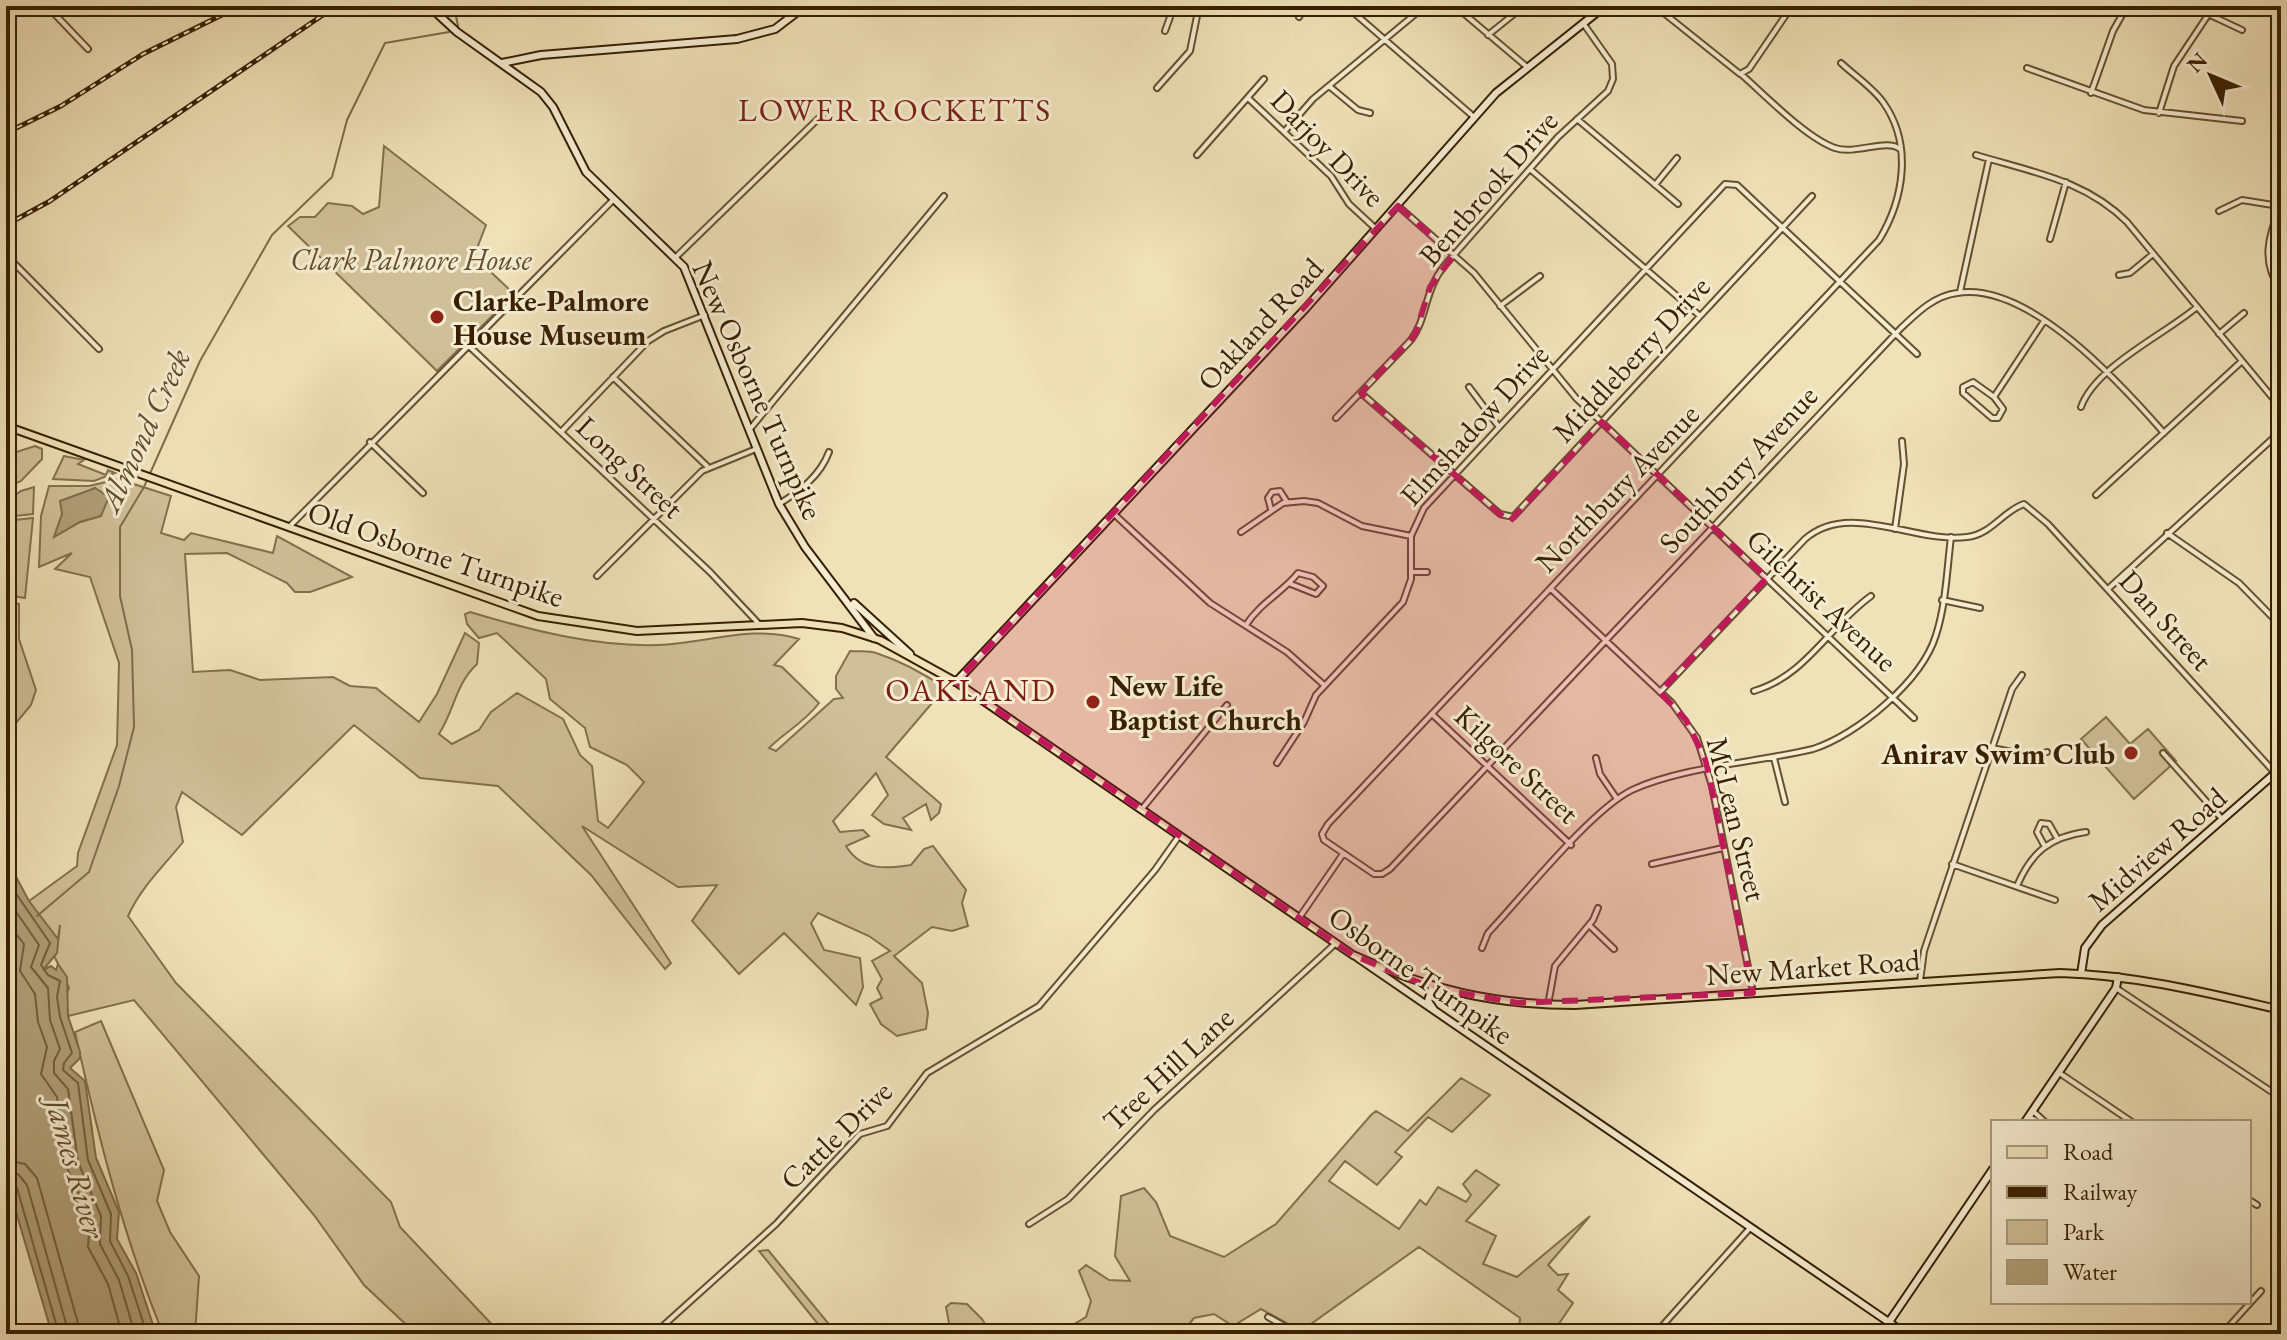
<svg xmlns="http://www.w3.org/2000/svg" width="2287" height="1340" viewBox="0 0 2287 1340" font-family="'EB Garamond',serif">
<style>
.green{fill:#d0c099;stroke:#84704c;stroke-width:2;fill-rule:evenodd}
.water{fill:#b09f79;stroke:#806c49;stroke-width:2}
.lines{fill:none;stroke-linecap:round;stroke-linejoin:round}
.shore{stroke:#745f3c;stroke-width:2}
.stream{stroke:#806c49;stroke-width:2}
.street-casing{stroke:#65502e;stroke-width:8}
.secondary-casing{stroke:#371f00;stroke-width:10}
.primary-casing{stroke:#371f00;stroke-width:10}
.street{stroke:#f5ecd1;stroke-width:4}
.secondary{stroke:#f5ecd1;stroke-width:6}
.primary{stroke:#efe1b8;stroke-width:6}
.rail-casing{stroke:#371f00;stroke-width:5}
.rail{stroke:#f5ecd1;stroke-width:2;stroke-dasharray:6;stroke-linecap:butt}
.marked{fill:#c2185b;fill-opacity:0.2;stroke:#c2185b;stroke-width:6;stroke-dasharray:16 10;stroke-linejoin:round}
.poi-dot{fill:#8f2418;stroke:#f5ecd1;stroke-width:3}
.labels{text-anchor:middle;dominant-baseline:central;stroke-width:6;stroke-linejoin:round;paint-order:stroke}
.street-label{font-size:30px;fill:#371f00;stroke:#f5ecd1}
.park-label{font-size:30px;font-style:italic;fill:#654f2e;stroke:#f5ecd1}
.poi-label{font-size:30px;font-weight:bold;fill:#371f00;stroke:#f5ecd1;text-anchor:start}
.neighbourhood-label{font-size:32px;letter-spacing:2px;fill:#7a1f14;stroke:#f5ecd1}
.water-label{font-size:32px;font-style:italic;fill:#614c2a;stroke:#f5ecd1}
</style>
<rect width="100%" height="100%" fill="#efe1b8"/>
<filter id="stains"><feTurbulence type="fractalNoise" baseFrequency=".0025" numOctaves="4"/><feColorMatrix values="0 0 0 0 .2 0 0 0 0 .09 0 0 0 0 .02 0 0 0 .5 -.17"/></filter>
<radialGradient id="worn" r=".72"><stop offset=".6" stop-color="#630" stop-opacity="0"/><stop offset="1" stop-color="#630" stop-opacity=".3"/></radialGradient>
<path class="green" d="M384 146 486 225 474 256 514 294 437 371 288 226 300 217H315L328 203 352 206 363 214 379 207Z
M35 446 42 449V459L21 481 6 488 10 454Z
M64 456 84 460 78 464 106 475 108 470 115 473 94 481 53 479Z
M118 479 171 496 161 533 184 540 191 533 273 553 277 536 352 577 310 592H295L287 583 227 553 185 554 193 672 230 670 260 680 333 677 350 686 376 688 419 722 437 694 465 633 479 643 477 664C455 685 455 709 439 734L452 744 479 730 491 712 517 693 563 719 580 755 592 766 598 821 608 828 644 782 627 765 590 747 585 728 550 699 546 679 497 633 479 638 467 624 465 614 470 612C530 630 595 647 658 645 704 644 754 624 799 639L774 665 782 667 819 703C805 722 786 731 769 748L776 751 834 699 843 698 836 689V676L850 651C859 652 868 650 876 653 901 661 923 673 945 688L886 757 941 804 939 813 931 820 926 804 903 818 911 830 884 824 872 815 888 795 876 773 833 821 840 832 863 830 869 836 846 846C861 871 886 869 911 865L924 849 933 846 966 890 962 903 968 926 952 931 932 927 894 956 922 983 928 1013 926 1029 897 1036 881 1024 870 1004 882 998 877 988 882 979 872 961 890 951 869 936 818 913 811 923 824 950 860 958 863 987 856 1005 784 933 739 974 692 921 717 885 678 887 582 826 671 963 665 969 591 875 498 786 420 778 354 725 242 835 182 792 176 807 183 842C163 867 141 887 128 916L176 983 391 1202 400 1227 501 1334H416L364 1285 314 1215 134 1000 68 1016 65 997 69 988 29 901 77 866 78 853 117 745 119 663 90 577 55 569 72 553 39 567 41 516 49 486H89ZM95 488 101 516 80 522 55 536C61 512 72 498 95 488Z
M34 487 33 514 6 517V502L21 491Z
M33 518 25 598 6 595V521Z
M6 600 19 604V639L36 690 31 705 6 735Z
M2106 717 2130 744 2148 729 2176 761 2134 799 2081 739Z
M101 1021 164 1170 157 1201 170 1232 199 1276 195 1334H163C123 1235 98 1136 75 1032Z
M1461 1078 1490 1095 1452 1132 1428 1117 1395 1152 1402 1157 1377 1185 1345 1161 1329 1181 1399 1229 1420 1200 1426 1205 1438 1187 1466 1202 1471 1195 1463 1184 1476 1170 1499 1185 1466 1221 1496 1236 1483 1264 1517 1277 1590 1216 1548 1265 1558 1275 1568 1274 1558 1290 1573 1303 1552 1334H1519L1520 1318 1419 1247 1301 1331 1261 1309 1233 1326 1214 1314 1194 1318 1181 1334H1069L1071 1326 1086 1317 1091 1301 1079 1271 1086 1265 1109 1280 1130 1281 1115 1256 1121 1196 1144 1188 1156 1202 1170 1236 1224 1257 1276 1224 1371 1115 1376 1111 1408 1131Z
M768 1250 837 1334H826L759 1251Z
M951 1303 967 1304 982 1319 991 1334H951L946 1307Z"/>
<path class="water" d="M95 488 109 497 101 516 80 522 54 537 62 514 60 501Z
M6 858 29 901 58 939 60 925 57 953 43 970 51 966 56 970 58 964 67 977 68 1016 80 1052V1058L70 1068 85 1081 96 1158 119 1212 117 1239 136 1273 156 1334H52L6 1178Z"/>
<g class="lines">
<path class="shore" d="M6 879 50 943 41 965 48 975 60 981 57 997 60 1017 72 1053 64 1063 63 1070 78 1083 88 1160 111 1214 110 1241 128 1276 147 1334
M6 897 39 945 31 967 48 988 50 1020 60 1049 54 1061V1073L68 1089 78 1162 101 1216 100 1244 119 1280 135 1334
M6 921 24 944 20 971 35 994 38 1022 47 1047 41 1074 57 1097 67 1168 90 1219 88 1247 108 1284 122 1334
M6 1160 25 1164 37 1178 81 1334
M6 1172 18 1174 27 1185 69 1334
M6 1182 17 1188 59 1334"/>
<path class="stream" d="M37 916 89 872 119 786 134 727 132 650 120 596V527L144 487 200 361 272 235 332 177 347 120 385 43 449 32 458 26 454 6"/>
<g class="street-casing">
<path id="street" d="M47 6 88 49
M1346 6 1474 117
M1455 6 1527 67
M1655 6 1740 74 1749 69 1792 6
M2208 14 2242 30
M1299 17 1306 6
M1165 31 1174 6
M1488 35 1524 6
M1841 63C1855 76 1872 87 1883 102 1913 144 1904 199 1879 240L1328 824 1322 834 1324 840 1374 874H1382L1390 869 1901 328C1918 312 1934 296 1957 293 2029 281 2122 385 2164 433
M2027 68 2144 110 2242 121
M1742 75C1765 95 1806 138 1835 148 1856 155 1887 138 1900 149
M1329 86 1358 110 1370 113
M1157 88 1190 51 1199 6
M2091 93 2113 31 2127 6
M1248 98 1331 176 1349 204 1376 229
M2159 113 2174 66 2214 6
M1577 119 1678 204
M1284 132 1313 99 1425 6
M1197 155 1264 79
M1976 155C2032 172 2085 180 2127 222L2281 408
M1530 169 1700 316
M1655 185 1677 158
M1398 206 1474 273 1576 398 1914 718
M2280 207C2268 237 2261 262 2281 291
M2219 211 2242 200 2279 206
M2050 239 2066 182
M6 255 99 349
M676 257 824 113
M2119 275 2130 273 2153 254
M1960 292 1989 159
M1500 306 1540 276
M2219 334 2244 313
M469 346 710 572 758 623
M613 377 707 466
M1469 387 1499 427
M1361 393 1500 514 1513 517 1812 196
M1994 397 2003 409 1998 418H1992L1963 393V387L1973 382 1994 397 2044 321
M2081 407C2096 366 2164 335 2197 307
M1336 418 1411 340C1428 317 1424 290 1445 265L1558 137 1608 91 1613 79 1612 64 1583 23
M750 429 944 196
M561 432 648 341 664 331 705 315
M370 442 423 493
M2096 495 2242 361
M779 504C800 491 820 476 829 452
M1271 509 1268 498 1272 492 1280 491 1287 502
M1114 514 1210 603 1287 652 1324 685
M289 527 614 199
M1895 529 1904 464 1902 441
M1241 532 1283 503 1304 501 1318 503 1362 526 1411 536
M2167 533 2239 583 2281 626
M1412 572H1427
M597 576 702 471 756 449
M1551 589 1672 703 1697 738 1712 786 1753 992
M2108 589 2281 431
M1942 600 1980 608
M1246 625C1260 603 1283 592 1298 573L1313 577 1323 586 1316 594 1291 584
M1754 691C1806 676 1829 626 1871 596
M1660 692 1805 539C1849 500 1915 544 1967 537 1992 534 2003 511 2024 504L2048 524 2275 773
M1433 715 1571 845
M1992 748 2032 756 2047 752
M2163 753 2223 820
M1596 758 1600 774 1617 799
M1774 758 1785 802
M1277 763 1304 722 1316 695 1403 602 1411 579V536L1424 508 1725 184 1737 185 1917 354
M1141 810 1227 705
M2044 845 2037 832 2041 823 2049 824 2057 838
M1652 864 1723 848
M1952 864 2055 900
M2017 886C2031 853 2049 837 2086 832
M1299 918 1343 854
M1589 925 1614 949
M1482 948 1488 933C1522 897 1591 810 1632 790 1681 767 1759 762 1813 749 1857 735 1922 681 1936 635 1946 604 1947 569 1951 537
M1920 981 1924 951 2012 689 2022 675
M2116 988 2281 1098
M1548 1005 1555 966 1593 920 1598 908
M2058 1072 2132 1122
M2033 1111 2045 1122
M2029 1117 2039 1122
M2249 1200 2257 1205
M1029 1224 1068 1199 1154 1110 1336 943
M1268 1317 1299 1334
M654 1334 776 1224 860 1134 887 1126 927 1073 1039 1006 1155 870 1179 836
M1655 1334 1750 1228
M2222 1334 2261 1291"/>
</g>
<g class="secondary-casing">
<path id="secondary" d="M429 6 457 32 541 92 553 107 586 172 684 267 779 504 805 547 874 638
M502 63 541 55 737 39 775 29 805 6
M854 603 910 654
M956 682 1306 308 1496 93 1605 6
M1358 958 1906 1334
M2081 974 2085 948 2102 925 2281 768
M1432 988 1428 1001 1434 1010
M2025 1122 2116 988 2118 977
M1889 1322 1993 1169"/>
</g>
<g class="primary-casing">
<path id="primary" d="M6 426 538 616 637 631 802 623 842 628 880 640 956 682 1353 955C1426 989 1494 1005 1575 1005L2060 973C2136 975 2208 993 2281 1010"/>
</g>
<use href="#street" class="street"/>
<use href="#secondary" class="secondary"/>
<use href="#primary" class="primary"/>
<g class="rail-casing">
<path id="rail" d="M6 133 61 106 143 54 240 6
M6 225 50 201 336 6"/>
</g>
<use href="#rail" class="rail"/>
</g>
<path class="marked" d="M1398 206 1454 255 1430 287 1415 335 1361 393 1509 522 1602 422 1767 578 1660 692 1686 720 1706 761 1753 993 1517 1003 1432 988 1353 955 956 682Z"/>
<g class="poi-dot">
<circle cx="437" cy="317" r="8"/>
<circle cx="1093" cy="702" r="8"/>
<circle cx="2131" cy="753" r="8"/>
</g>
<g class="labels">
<g class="street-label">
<text transform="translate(1328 148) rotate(46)">Darjoy Drive</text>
<text transform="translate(1488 188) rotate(-49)">Bentbrook Drive</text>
<text transform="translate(1260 324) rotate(-47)">Oakland Road</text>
<text transform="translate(1631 359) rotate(-47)">Middleberry Drive</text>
<text transform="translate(758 390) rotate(66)">New Osborne Turnpike</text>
<text transform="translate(1474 425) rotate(-48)">Elmshadow Drive</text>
<text transform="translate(630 467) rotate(43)">Long Street</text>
<text transform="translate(1738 469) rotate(-47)">Southbury Avenue</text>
<text transform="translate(1617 488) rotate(-46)">Northbury Avenue</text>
<text transform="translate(436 554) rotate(19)">Old Osborne Turnpike</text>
<text transform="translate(1822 600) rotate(43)">Gilchrist Avenue</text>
<text transform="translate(2166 620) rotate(48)">Dan Street</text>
<text transform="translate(1517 764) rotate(43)">Kilgore Street</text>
<text transform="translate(1737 819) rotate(76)">McLean Street</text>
<text transform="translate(2157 849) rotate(-41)">Midview Road</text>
<text transform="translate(1813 967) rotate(-4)">New Market Road</text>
<text transform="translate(1421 975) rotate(35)">Osborne Turnpike</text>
<text transform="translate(1168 1069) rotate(-43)">Tree Hill Lane</text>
<text transform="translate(836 1135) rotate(-44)">Cattle Drive</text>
</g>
<g class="park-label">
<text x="411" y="259">Clark Palmore House</text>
</g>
<g class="poi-label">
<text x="453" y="300">Clarke-Palmore<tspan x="453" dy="34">House Museum</tspan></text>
<text x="1109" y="685">New Life<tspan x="1109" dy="34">Baptist Church</tspan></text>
<text x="2115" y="753" text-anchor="end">Anirav Swim Club</text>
</g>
<g class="neighbourhood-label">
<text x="895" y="110">LOWER ROCKETTS</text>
<text x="971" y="690">OAKLAND</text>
</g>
<g class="water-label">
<text transform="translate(144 430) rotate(-65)">Almond Creek</text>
<text transform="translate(76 1168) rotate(74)">James River</text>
</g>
</g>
<rect width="2287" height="1340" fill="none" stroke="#efe1b8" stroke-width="32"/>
<rect x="8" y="8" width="2271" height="1324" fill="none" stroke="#371f00" stroke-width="4"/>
<rect x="16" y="16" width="2255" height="1308" fill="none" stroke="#371f00" stroke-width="2"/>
<rect x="1991" y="1120" width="260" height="184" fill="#f5ecd1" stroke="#a99a7d" stroke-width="2"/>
<rect x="2007" y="1146" width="40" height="12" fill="#efe1b8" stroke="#a99a7d" stroke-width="2"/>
<text x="2063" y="1160" font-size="24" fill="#371f00">Road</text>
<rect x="2007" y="1186" width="40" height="12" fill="#371f00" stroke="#a99a7d" stroke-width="2"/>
<text x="2063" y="1200" font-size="24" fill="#371f00">Railway</text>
<rect x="2007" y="1220" width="40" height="24" fill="#d0c099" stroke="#a99a7d" stroke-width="2"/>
<text x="2063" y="1240" font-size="24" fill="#371f00">Park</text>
<rect x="2007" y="1260" width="40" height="24" fill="#b09f79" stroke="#a99a7d" stroke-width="2"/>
<text x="2063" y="1280" font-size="24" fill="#371f00">Water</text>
<g transform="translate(2211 76) rotate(314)" stroke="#f5ecd1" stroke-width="6" paint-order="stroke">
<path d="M0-6L14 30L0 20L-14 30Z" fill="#371f00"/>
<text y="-12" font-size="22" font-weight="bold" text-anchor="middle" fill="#371f00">N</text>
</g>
<rect width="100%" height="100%" filter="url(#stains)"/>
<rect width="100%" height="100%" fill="url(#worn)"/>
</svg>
